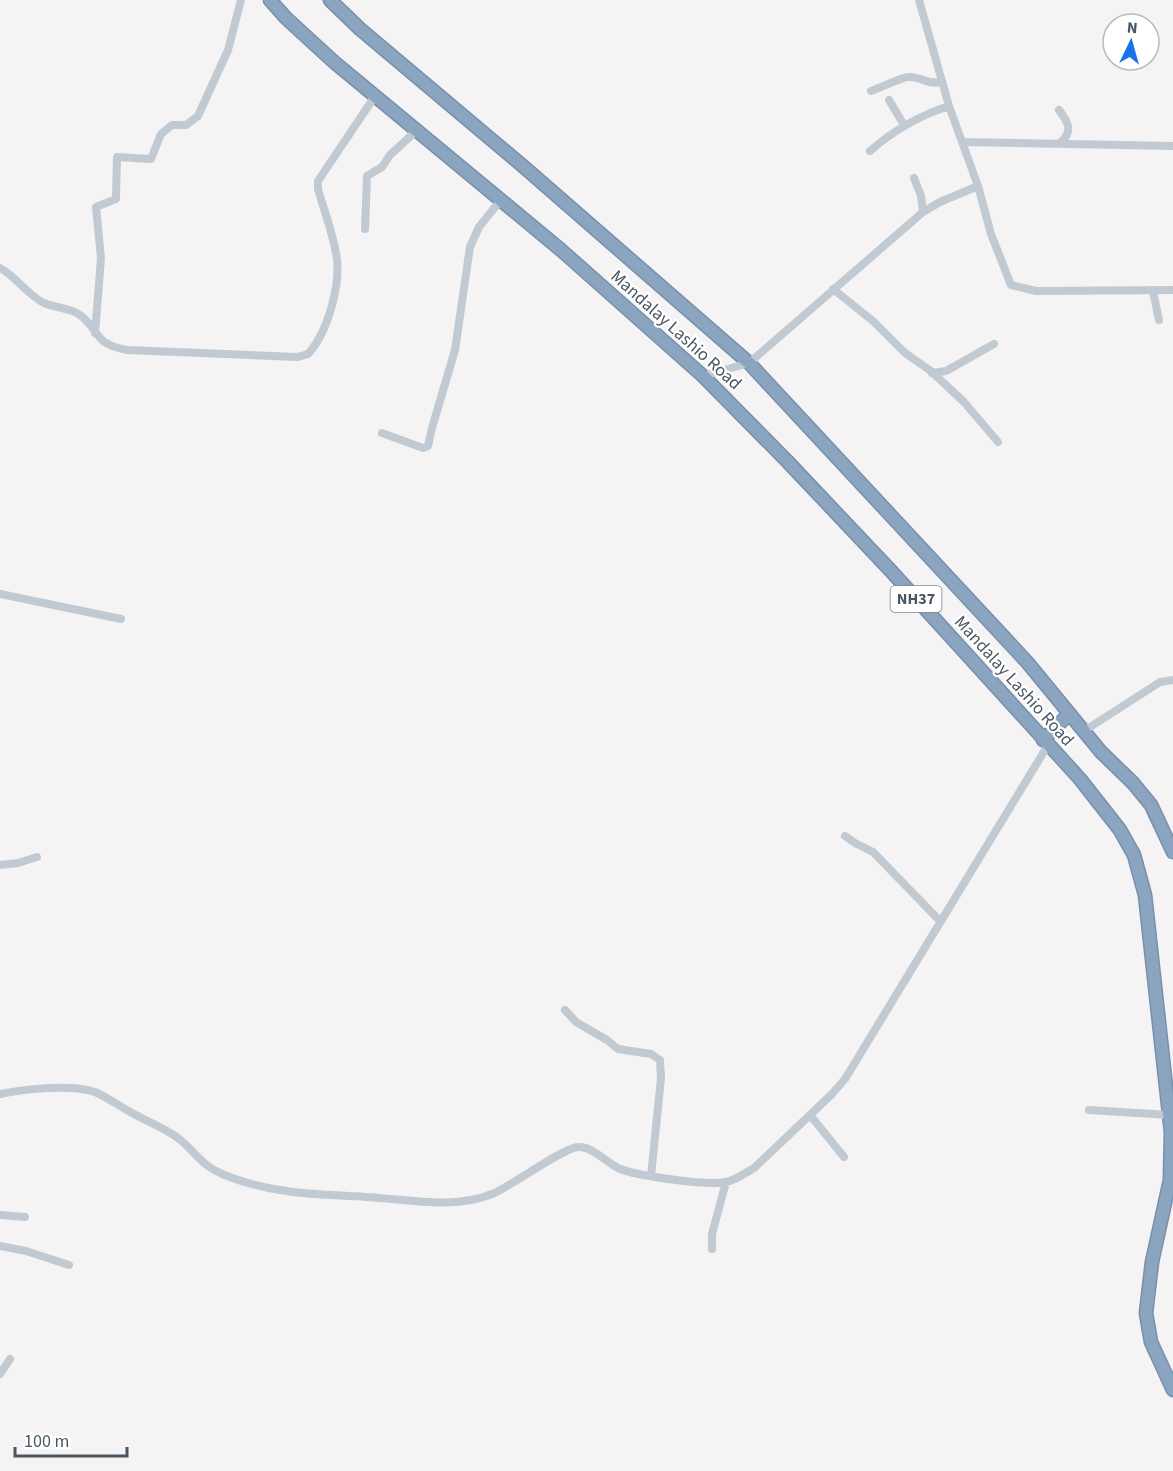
<svg xmlns="http://www.w3.org/2000/svg" width="1173" height="1471" viewBox="0 0 1173 1471" font-family="'Source Sans 3',sans-serif">
<style>
.lines{fill:none;stroke-linecap:round;stroke-linejoin:round}
.highway-casing{stroke:#7690ad;stroke-width:15}
.minor{stroke:#c1cad2;stroke-width:8}
.highway{stroke:#8ba5c1;stroke-width:12}
.labels{text-anchor:middle;dominant-baseline:central;stroke-width:4.5;stroke-linejoin:round;paint-order:stroke}
.shield{fill:#fff;stroke:#808990;stroke-width:1.5}
.shield-label{font-size:16px;font-weight:bold;fill:#4a5661}
.street-label{font-size:18px;fill:#4a5661;stroke:#fff}
</style>
<rect width="100%" height="100%" fill="#f5f3f3"/>
<g class="lines">
<g class="highway-casing">
<path id="highway" d="M270 0 286 18 334 62 561 250 703 376 787 461 891 571 1080 779 1120 830 1134 855 1145 895 1171 1132 1170 1180 1152 1262 1146 1313 1151 1342 1173 1390
M330 0 360 29 524 167 749 363 1027 662 1101 752 1133 783 1151 805 1173 852
M1043 740 1069 714"/>
</g>
<path class="minor" d="M919 0 949 106 978 186
M871 91C880 88 902 77 908 77 921 76 926 85 942 82
M889 100 904 125
M1059 110C1068 122 1074 131 1060 143
M962 142 1173 146
M870 151C894 130 918 116 949 106
M914 178 921 196 923 212
M365 229 367 176 382 167 390 155 416 131
M0 268C17 277 27 295 44 303 56 308 70 308 80 315 102 332 93 344 127 350L298 357 308 354C328 332 342 282 336 253 332 231 324 210 318 189V181L375 96
M833 289 873 321 905 353 931 371 964 402 998 442
M1153 291 1159 320
M95 333 101 258 96 207 116 199 117 157 151 159 161 134 172 125H186L198 116 228 50 241 0
M932 373 946 371 994 344
M703 376 749 363 923 212 940 202 978 186 991 234 1011 285 1036 291 1173 290
M382 433 423 448 428 446 432 428 455 350 470 247 479 227 500 201
M0 594 121 619
M1084 731 1160 682 1173 680
M845 836 855 843 873 852 940 921
M0 865 18 863 37 857
M565 1010 576 1022 607 1040 618 1049 651 1054 660 1060 661 1078 651 1176
M0 1094C25 1089 71 1084 95 1092 109 1098 120 1107 134 1114 148 1122 165 1128 178 1138 189 1146 197 1158 208 1166 224 1178 260 1187 280 1190 308 1195 338 1195 366 1197 407 1199 453 1210 492 1194 512 1186 565 1146 579 1147 593 1147 606 1162 618 1168 636 1176 708 1186 726 1182 736 1180 745 1173 754 1168L832 1094 845 1079 1048 745
M1089 1110 1169 1115
M810 1115 844 1157
M0 1215 25 1217
M0 1246 26 1251 69 1265
M712 1249V1234L726 1182
M0 1374 10 1359"/>
<use href="#highway" class="highway"/>
</g>
<g class="labels">
<rect class="shield" x="890.5" y="586" width="51" height="26" rx="4.5"/>
<g class="shield-label">
<text x="916" y="599">NH37</text>
</g>
<g class="street-label">
<text transform="translate(676 330) rotate(42)">Mandalay Lashio Road</text>
<text transform="translate(1014 681) rotate(48)">Mandalay Lashio Road</text>
</g>
</g>
<g transform="translate(1131 42) rotate(5)"><circle r="28" fill="#ffffff" stroke="#b7bbc0" stroke-width="1.5"/>
<path d="M0-4.5L10 22L0 15L-10 22Z" fill="#1a73e8"/>
<text y="-9" font-size="16" font-weight="bold" text-anchor="middle" fill="#4a5661">N</text>
</g>
<path d="M15 1447v9h112v-9" fill="none" stroke="#4a5661" stroke-width="3"/>
<text x="24" y="1447" font-size="18" fill="#4a5661" stroke="#ffffff" stroke-width="4.5" paint-order="stroke">100 m</text>
</svg>
